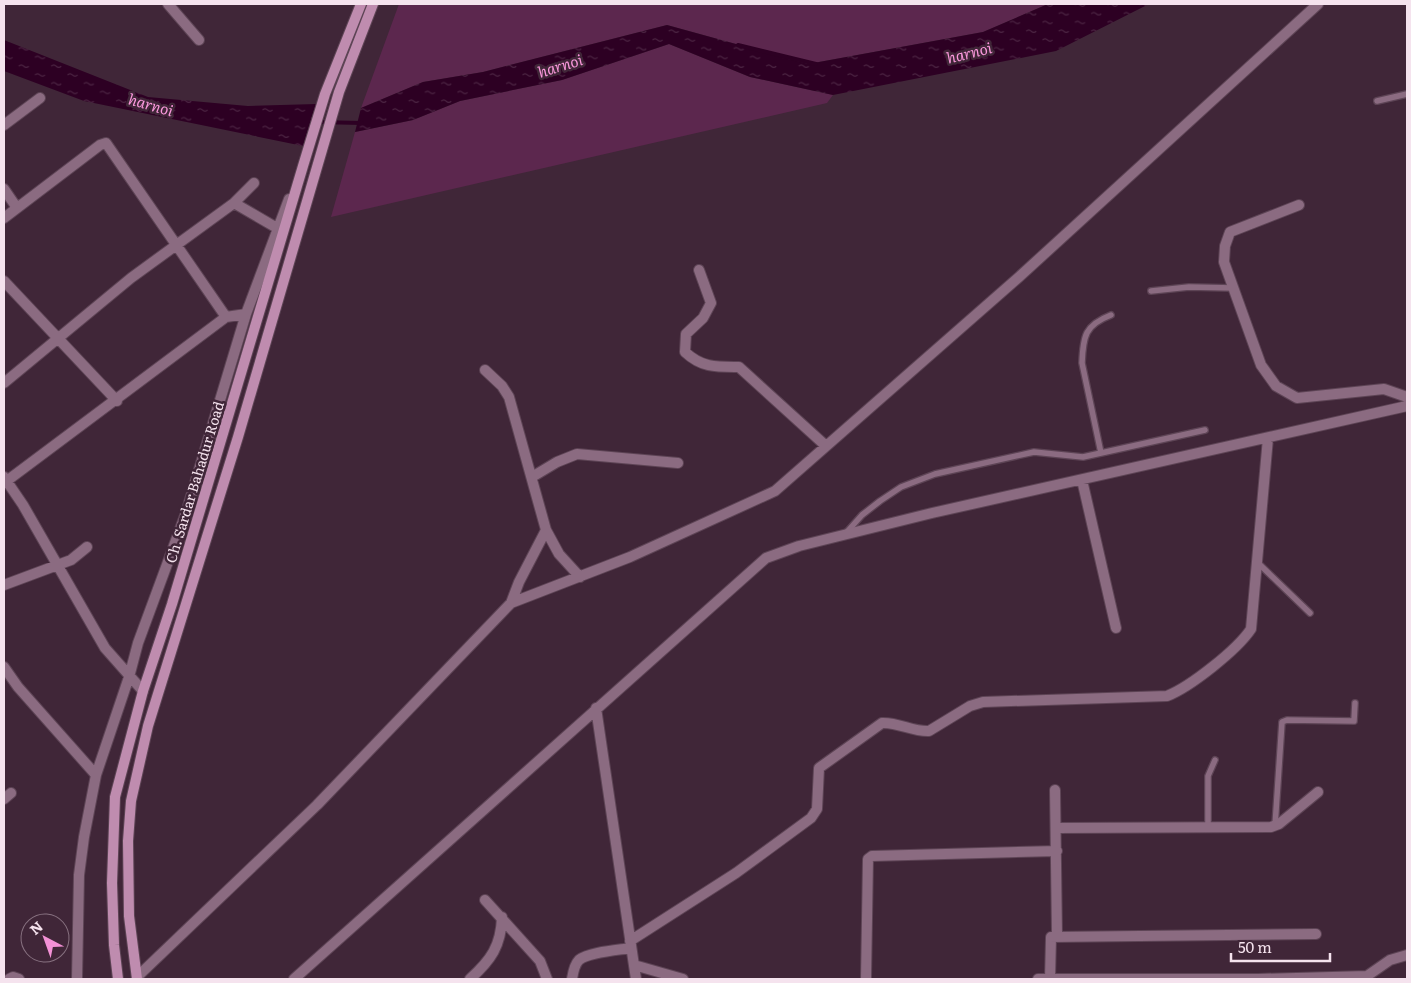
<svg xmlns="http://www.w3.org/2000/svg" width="1411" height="983" viewBox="0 0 1411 983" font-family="Literata,serif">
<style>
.green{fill:#5c274e}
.water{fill:url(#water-ripples)}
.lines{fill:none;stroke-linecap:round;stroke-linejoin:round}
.stream{stroke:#2d0023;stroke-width:4}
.service-casing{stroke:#5d4455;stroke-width:8}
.minor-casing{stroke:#5d4455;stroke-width:12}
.secondary-casing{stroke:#5d4455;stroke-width:12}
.service{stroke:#8b6b81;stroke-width:5.5}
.minor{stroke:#8b6b81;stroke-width:10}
.secondary{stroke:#bf8caf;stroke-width:10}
.labels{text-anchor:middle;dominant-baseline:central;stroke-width:5;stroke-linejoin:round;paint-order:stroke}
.street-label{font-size:14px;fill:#f5e3ee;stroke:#402638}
.water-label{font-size:15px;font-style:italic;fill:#fa98dc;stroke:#402638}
</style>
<defs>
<pattern id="water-ripples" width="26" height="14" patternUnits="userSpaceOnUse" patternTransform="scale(1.25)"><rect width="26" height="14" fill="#2d0023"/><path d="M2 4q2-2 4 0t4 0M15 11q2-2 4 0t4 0" fill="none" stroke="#4c2543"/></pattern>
</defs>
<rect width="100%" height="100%" fill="#402638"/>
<path class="green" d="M399 4H1048L983 32 808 64 667 25 483 72 423 82 361 108Z
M669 44 750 77 833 95 827 103 331 217 355 132 413 120 460 101 562 80Z"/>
<path class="water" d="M1048 4H1149L1056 51 833 95 750 77 669 44 562 80 460 101 413 120 355 132 361 108 423 82 483 72 667 25 808 64 983 32Z
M4 40 148 97 248 106 316 104 303 146 84 101 4 71Z"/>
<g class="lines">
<path class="stream" d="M738 45 816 64
M317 122 362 123"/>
<g class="service-casing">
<path id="service" d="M1377 101 1407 94
M1151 291 1189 287 1233 288
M1101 453 1082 363C1083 336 1085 325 1111 315
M846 533 862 515 880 501 901 487 935 474 1034 452 1083 457 1205 430
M1257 562 1310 613
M1275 826 1282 722 1287 720 1354 721 1355 703
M1208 827V776L1215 760"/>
</g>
<g class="minor-casing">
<path id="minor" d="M168 4 199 40
M4 125 40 98
M4 189 17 208
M234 203 277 228
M1299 205 1230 232 1225 246 1224 262 1261 365 1276 386 1297 398 1384 389 1407 397
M4 218 100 145 106 143 226 317 4 483
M699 270 711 303 703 318 686 334 685 352C702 368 717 367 739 367L826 446
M4 281 117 401
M226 317 246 314
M485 370 502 386 509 397 546 530 559 554 580 577
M4 383 131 278 234 203 254 183
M4 477 23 505 105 648 143 691
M532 477 557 462 577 454 678 463
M1082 480 1116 628
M4 585 71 560 87 547
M511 603 519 582 546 530
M4 667 18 687 96 775
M596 708 636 979
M1055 790 1057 936
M4 799 11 793
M1056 828 1271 827 1279 824 1318 792
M485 900 540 961 547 979
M630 941 736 873 811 818 817 809 819 768 882 723C898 722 913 732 929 731L970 706 983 702 1167 696C1190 687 1237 650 1251 629L1268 438
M634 965 683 979
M137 977 317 805 511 603 630 557 775 491 1019 277 1318 4
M9 979 13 977 19 979
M77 979 79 875 84 837 96 775 129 677 138 643 186 513 246 314 289 199
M294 979 766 558 799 546 932 513 1407 406
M470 979C491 960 501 946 502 917
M572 979C573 973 574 965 579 960 589 952 619 950 631 948
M866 979 868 859 872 856 1057 851
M1038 979H1258L1367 976 1390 960 1407 955
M1050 979 1051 937 1316 934"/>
</g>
<g class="secondary-casing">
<path id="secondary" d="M118 979 114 945 112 883 115 797 143 691 172 604 303 166 325 94 361 4
M137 979 129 916 128 841 131 801 148 726 238 437 339 92 373 4"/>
</g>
<use href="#service" class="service"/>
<use href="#minor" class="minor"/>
<use href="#secondary" class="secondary"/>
</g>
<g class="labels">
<g class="street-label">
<text transform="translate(194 482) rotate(-73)">Ch. Sardar Bahadur Road</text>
</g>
<g class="water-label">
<text transform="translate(969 52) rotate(-14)">harnoi</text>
<text transform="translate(560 65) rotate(-17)">harnoi</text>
<text transform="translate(151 104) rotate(16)">harnoi</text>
</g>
</g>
<rect width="1411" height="983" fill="none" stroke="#f5e3ee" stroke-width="10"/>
<g transform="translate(45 938) rotate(319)"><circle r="24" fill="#402638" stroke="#887281"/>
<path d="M0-4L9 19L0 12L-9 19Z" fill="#f391d6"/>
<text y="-8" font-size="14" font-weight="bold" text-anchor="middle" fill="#f5e3ee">N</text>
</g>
<path d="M1231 953v8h99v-8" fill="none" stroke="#f5e3ee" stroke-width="2.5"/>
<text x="1238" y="953" font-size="15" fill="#f5e3ee" stroke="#402638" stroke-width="4" paint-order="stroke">50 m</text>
</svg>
